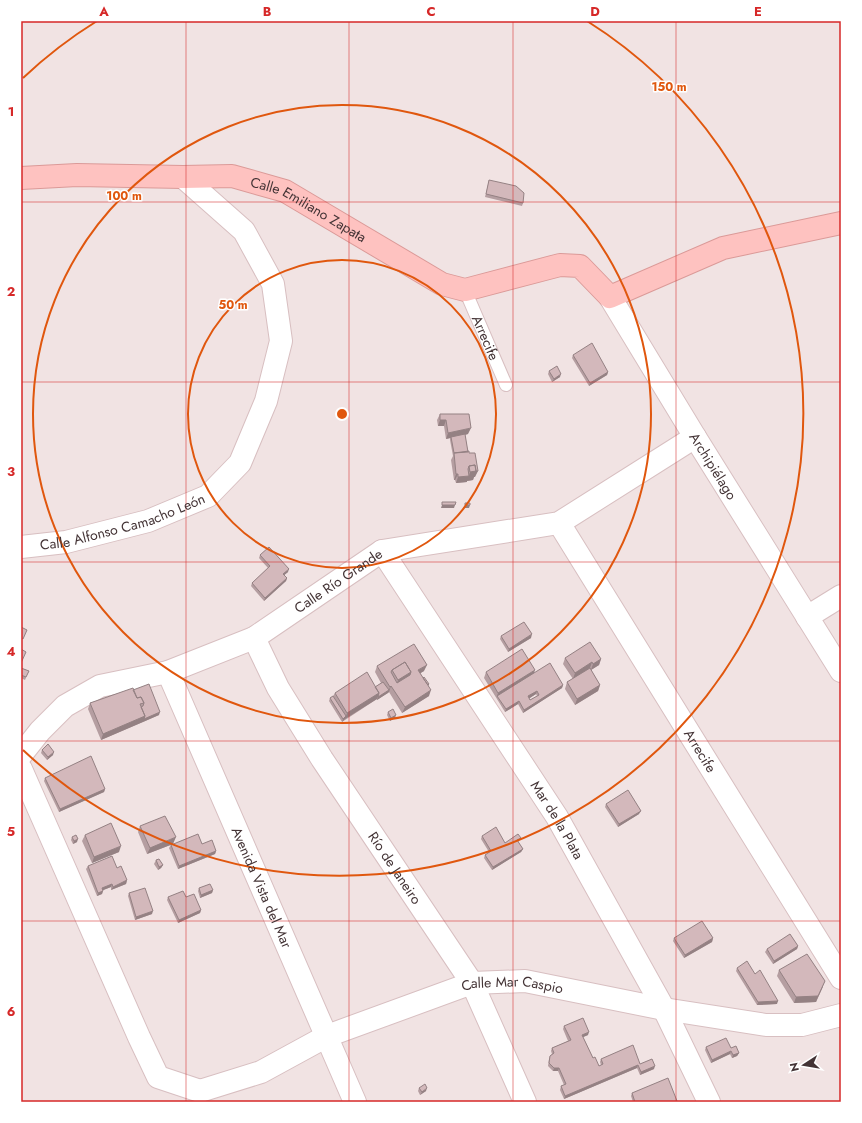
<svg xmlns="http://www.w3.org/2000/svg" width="862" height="1123" viewBox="0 0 862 1123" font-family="Jost,sans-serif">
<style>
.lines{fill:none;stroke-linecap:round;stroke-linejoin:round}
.lane-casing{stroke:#d8bfc1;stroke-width:14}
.street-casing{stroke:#d8bfc1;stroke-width:24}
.secondary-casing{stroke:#db9a98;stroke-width:24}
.lane{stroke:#fff;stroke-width:12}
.street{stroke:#fff;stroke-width:22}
.secondary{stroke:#fec2c0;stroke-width:22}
.wall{fill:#b59ea1;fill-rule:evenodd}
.shaded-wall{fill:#948183}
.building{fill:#d3b8bb;stroke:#948183;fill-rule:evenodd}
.grid{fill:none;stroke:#d62828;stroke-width:1;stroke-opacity:0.55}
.ring{fill:none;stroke:#e0570e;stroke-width:2}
.labels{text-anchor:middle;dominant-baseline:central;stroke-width:3;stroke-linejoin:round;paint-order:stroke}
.street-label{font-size:14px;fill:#433335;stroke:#fff}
.centre{fill:#e0570e;stroke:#fff;stroke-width:2}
.ring-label{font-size:12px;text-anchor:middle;font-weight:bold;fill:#e0570e;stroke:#fff;stroke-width:3;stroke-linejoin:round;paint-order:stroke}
.neatline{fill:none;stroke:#d62828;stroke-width:1.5}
.grid-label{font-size:13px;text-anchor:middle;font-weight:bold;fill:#d62828}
</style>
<rect width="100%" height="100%" fill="#f1e3e3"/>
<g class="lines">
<g class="lane-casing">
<g id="lane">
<path id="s1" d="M465 290 506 385"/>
</g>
</g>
<g class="street-casing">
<g id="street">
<path id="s2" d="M610 297 695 437 841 671"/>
<path id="s3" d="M559 523 841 978"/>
<path id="s4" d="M21 547 66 542 148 521 208 496 240 463 266 401 281 341 273 284 244 231 183 177"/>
<path id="s5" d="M382 551 557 817 664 1009 709 1102"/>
<path d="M807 617 841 596"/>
<path id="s6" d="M254 638 278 688 322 759 472 983 525 1102"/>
<path id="s7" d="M168 672 355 1102"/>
<path id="s8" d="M21 755 40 731 65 706 100 686 168 672 254 638 382 551 559 523 695 437"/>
<path d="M21 769 139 1037 158 1077 200 1091"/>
<path id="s9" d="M200 1091 261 1072 327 1036 472 983 525 981 664 1009 766 1025H802L841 1015"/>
</g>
</g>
<g class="secondary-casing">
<g id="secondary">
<path id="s10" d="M21 178 77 175 183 177 232 176 285 191 442 284 465 290 560 265 580 266 610 297 723 248 841 223"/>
</g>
</g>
<use href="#lane" class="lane"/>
<use href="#street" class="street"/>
<use href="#secondary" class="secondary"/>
</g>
<path class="wall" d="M489 180 523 203 522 206 485 197Z
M573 355 608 372 607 375 589 386 572 358Z
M549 371 560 377 552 382 548 374Z
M440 414 468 434 465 435 468 452 469 453 475 477H474L473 480 467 481V482L456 483 455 480H454L451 460 453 456 450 440V438L446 439 444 426H438L437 420Z
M260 555 288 572 284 575 287 578 286 581 264 601 251 586 252 583 268 568 259 558Z
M501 636 531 638 508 652 500 639Z
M565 658 601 659 599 665 591 670 600 685 598 691 575 705 565 689 567 682 573 679 563 664Z
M377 666 424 671 420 673 429 686V696L402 713 389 692 377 700V699L342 722 329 701 330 698 333 696 335 693 375 687 381 683 375 672Z
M21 668 29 671 25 680 21 678Z
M486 672 534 673 563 685 562 688 523 713 518 704 505 712 484 678ZM536 694 537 696 530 700 529 698Z
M133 690 159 715 101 740 88 709 90 703Z
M388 712 395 718 390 721 387 715Z
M42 750 53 755 47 760 41 753Z
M45 778 105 789 104 792 59 812 44 781Z
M606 804 639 814 618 827 605 807Z
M140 826 173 844 147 854 138 832Z
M85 835 119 852 92 863 82 841Z
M482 836 505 843 521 838 519 841 518 842 523 849 521 852 492 870 484 858 485 855 489 852 481 839Z
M72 837 77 842 73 844 71 840Z
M202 844 216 851 215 854 178 869 169 848 171 845Z
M156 860 163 865 161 868 158 870 154 864Z
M88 866 117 868 127 880 126 884 111 890V887L103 890 102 894 97 896 86 869Z
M199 888 213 890 212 893 200 898 198 891Z
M129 893 152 914 135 920 128 896Z
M168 897H186L201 910 200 913 178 923 167 900Z
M674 938H713L712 942 684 958 673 941Z
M798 946 797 949 773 964 765 952 767 949Z
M737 968 755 974 777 1004 757 1005 736 971Z
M779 970 823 987 816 1002 794 1003 777 976Z
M564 1026 588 1035 583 1037 593 1058 599 1066 601 1065 600 1062 601 1059 640 1064 654 1069 640 1075 637 1068 564 1099 560 1090 561 1086 564 1085 558 1071H553L548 1066 549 1059 550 1056 552 1054 551 1051 552 1048 568 1041 563 1029Z
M706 1047 731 1048 739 1053 737 1056 732 1058 730 1054 711 1063 705 1050Z
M419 1088 426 1091 420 1095 418 1091Z
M632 1093 677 1101 676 1102H633L631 1096Z"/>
<path class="shaded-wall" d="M608 372 607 375 589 386 590 383Z
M561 374 560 377 552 382 554 379Z
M440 420H446L444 426H438Z
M471 428 468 434 446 439 448 433Z
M469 469 478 471 475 477H474L473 480 467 481V482L456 483 458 477 469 476 470 472Z
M456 474H458L455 480H454Z
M442 505H455L454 508H441Z
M465 505H470L469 508H463Z
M289 569 288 572 282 577 283 574Z
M287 578 286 581 264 601 265 598Z
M532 634 531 638 508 652 509 649Z
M601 659 599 665 591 670 593 664Z
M592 662 590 668 573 679 575 673Z
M427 665 424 671 416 676 418 670Z
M535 670 533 676 497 696 498 693Z
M411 672 408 681 395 689 398 680Z
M563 685 562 688 523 713 524 710Z
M600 685 598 691 575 705 577 699Z
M391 686 389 692 388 693 390 687Z
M389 690 388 693 377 700 378 697Z
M431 690 429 696 402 713 405 707Z
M537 691 536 694 527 700 528 696Z
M379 693 377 699 345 719 347 713Z
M519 701 518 704 505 712 506 709Z
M160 712 159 715 143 722 144 719Z
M396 715 395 718 390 721 391 718Z
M145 716 143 722 101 740 103 734Z
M346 716 345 719 342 722 343 719Z
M54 752 53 755 47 760 48 757Z
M105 789 104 792 59 812 60 809Z
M641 811 639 814 618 827 619 824Z
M176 837 173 844 147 854 150 848Z
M78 839 77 842 73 844 74 841Z
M121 846 119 852 92 863 94 857Z
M523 849 521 852 492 870 493 867Z
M216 851 215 854 178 869 179 866Z
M163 865 161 868 158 870 159 867Z
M127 880 126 884 111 890 113 887Z
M112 884 111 887 101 891 102 888Z
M213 890 212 893 200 898 201 895Z
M103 891 102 894 97 896 98 893Z
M201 910 200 913 178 923 179 920Z
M153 911 152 914 135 920 136 917Z
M713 938 712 942 684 958 685 955Z
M798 946 797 949 773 964 774 961Z
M825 981 816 1002 794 1003 796 997Z
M778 1001 777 1004 757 1005 758 1002Z
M589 1032 588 1035 581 1038 582 1035Z
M731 1051 730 1054 711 1063 712 1060Z
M739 1053 737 1056 732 1058 733 1055Z
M638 1065 637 1068 564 1099 565 1096Z
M655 1066 654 1069 640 1075 641 1072Z
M554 1068H559L558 1071H553Z
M427 1088 426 1091 420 1095 422 1092Z"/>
<path class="building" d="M489 180 516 186 524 193 523 203 486 194Z
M592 343 608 372 590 383 573 355Z
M557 366 561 374 554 379 549 371Z
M440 414H469L471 428 448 433 446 420H440Z
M465 434 468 452 454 453 451 437Z
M469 451V453H475L478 471H476L475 465 469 466 468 469 469 476 458 477V474H456L454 453Z
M475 465 476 471 470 472 469 466Z
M442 502H456L455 505H442Z
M465 503H470V505H465Z
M269 547 289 569 283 574 287 578 265 598 252 583 270 566 260 555Z
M524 622 532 634 509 649 501 636Z
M21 627 27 630 23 639 21 638Z
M590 642 601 659 593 664 592 662 575 673 565 658Z
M414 644 427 665 418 670 431 690 405 707 391 686 390 687 377 666ZM405 662 411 672 410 675 397 683 391 672 392 670Z
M21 649 26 652 21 663Z
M522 649 535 670 498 693 486 672Z
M405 662 411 672 398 680 392 670Z
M550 663 563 685 524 710 519 701 506 709 497 696ZM537 691 539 695 530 700 528 696Z
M21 668 29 671 26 677 21 675Z
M590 668 600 685 577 699 567 682Z
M367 672 379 693 347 713 335 693Z
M424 677 429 684 428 685 423 678Z
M383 682 389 690 378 697 379 693 375 687Z
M149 684 160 712 144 719 145 716 141 707 143 706 144 703 141 697 137 698 133 690Z
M133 688 137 698 141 697 144 703 140 704 145 716 103 734 90 703Z
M333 696 346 716 343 719 330 698Z
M393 709 396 715 391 718 388 712Z
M48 744 54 752 48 757 42 750Z
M91 756 105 789 60 809 45 778Z
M628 790 641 811 619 824 606 804Z
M165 816 176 837 150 848 140 826Z
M111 823 121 846 94 857 85 835Z
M496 827 505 843 518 834 521 838 517 840 523 849 493 867 485 855 491 851 482 836Z
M198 834 202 844 212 840 216 851 179 866 171 845Z
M76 835 78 839 74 841 72 837Z
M112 856 117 868 121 866 127 880 113 887 112 884 102 888 103 891 98 893 88 866Z
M159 859 163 865 159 867 156 860Z
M210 884 213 890 201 895 199 888Z
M145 888 153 911 136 917 129 893Z
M183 891 186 897 194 894 201 910 179 920 168 897Z
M702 921 713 938 685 955 674 938Z
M790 934 798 946 774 961 767 949Z
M807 954 825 981 818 996 796 997 779 970Z
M747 961 755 974 760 970 778 1001 758 1002 737 968Z
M583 1018 589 1032 582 1035 593 1058 595 1057 599 1066 603 1064 601 1059 633 1045 640 1064 652 1059 655 1066 641 1072 638 1065 565 1096 561 1086 566 1084 559 1068H554L549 1063 550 1056 554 1053 552 1048 571 1040 564 1026Z
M726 1038 731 1048 736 1046 739 1053 733 1055 731 1051 712 1060 706 1047Z
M668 1078 677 1101 674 1102H635L632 1093Z
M425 1084 427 1088 422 1092 419 1088Z"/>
<path class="grid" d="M186 21V1102M349 21V1102M513 21V1102M676 21V1102M21 202H841M21 382H841M21 562H841M21 741H841M21 921H841"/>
<g class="ring">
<circle cx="342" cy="414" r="154"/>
<circle cx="342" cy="414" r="309"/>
<path d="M23 78A463 463 0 0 1 97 21M587 21A463 463 0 1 1 23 750"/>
</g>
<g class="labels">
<g class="street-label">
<text stroke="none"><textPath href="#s10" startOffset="295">Calle Emiliano Zapata</textPath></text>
<text stroke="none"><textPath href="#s1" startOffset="52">Arrecife</textPath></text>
<text stroke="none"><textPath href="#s2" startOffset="198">Archipiélago</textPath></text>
<text stroke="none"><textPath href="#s4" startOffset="105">Calle Alfonso Camacho León</textPath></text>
<text stroke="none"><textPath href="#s8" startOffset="370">Calle Río Grande</textPath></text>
<text stroke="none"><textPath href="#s3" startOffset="268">Arrecife</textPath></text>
<text stroke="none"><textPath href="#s5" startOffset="321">Mar de la Plata</textPath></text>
<text stroke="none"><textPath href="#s6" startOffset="270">Río de Janeiro</textPath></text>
<text stroke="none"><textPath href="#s7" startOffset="235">Avenida Vista del Mar</textPath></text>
<text stroke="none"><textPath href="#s9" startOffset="334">Calle Mar Caspio</textPath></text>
</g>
</g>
<circle cx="342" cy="414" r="6" class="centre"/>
<g class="ring-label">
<text x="669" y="91">150 m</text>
<text x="124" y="200">100 m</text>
<text x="233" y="309">50 m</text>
</g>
<rect width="862" height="1123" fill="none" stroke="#ffffff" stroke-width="44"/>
<g transform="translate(804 1065) rotate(258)" stroke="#ffffff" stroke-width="3" paint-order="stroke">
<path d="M0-3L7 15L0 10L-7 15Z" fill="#433335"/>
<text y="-6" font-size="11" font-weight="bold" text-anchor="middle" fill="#433335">N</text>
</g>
<rect x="22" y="22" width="818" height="1079" class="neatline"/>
<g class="grid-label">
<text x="104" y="16">A</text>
<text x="267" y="16">B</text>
<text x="431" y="16">C</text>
<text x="595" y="16">D</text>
<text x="758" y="16">E</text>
<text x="11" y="116">1</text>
<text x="11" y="296">2</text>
<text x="11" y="476">3</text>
<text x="11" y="656">4</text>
<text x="11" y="836">5</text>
<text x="11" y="1016">6</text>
</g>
</svg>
